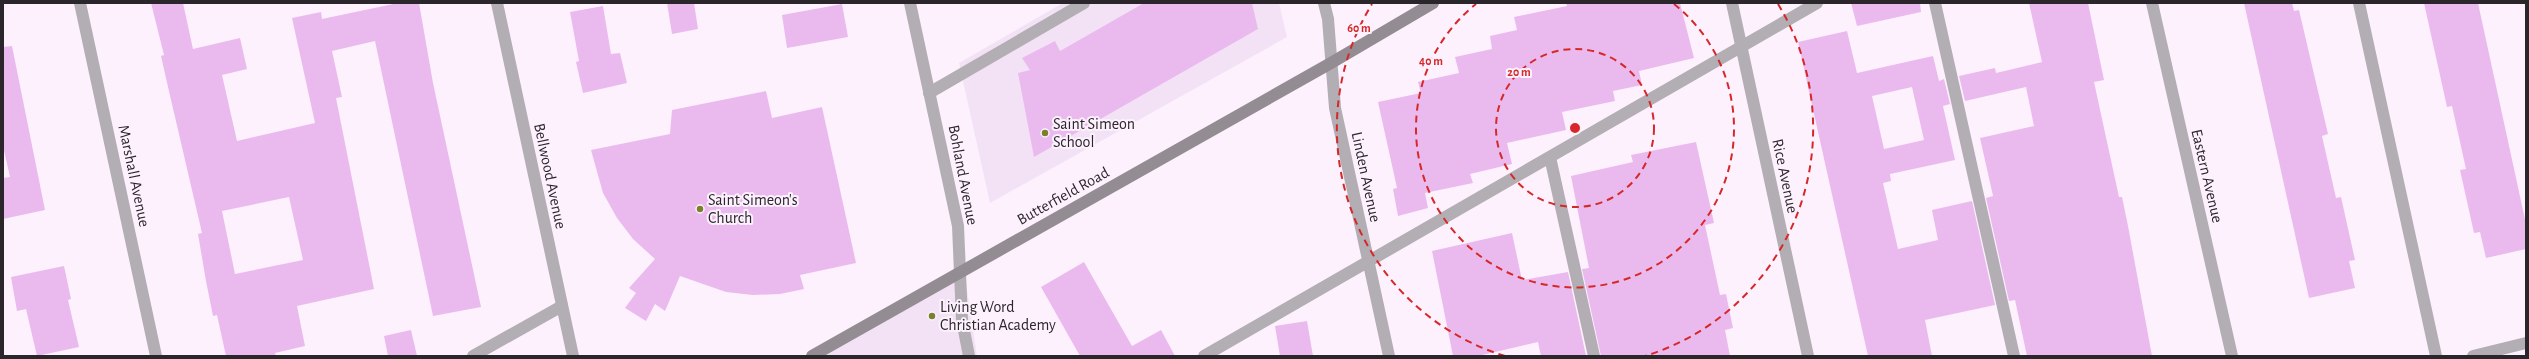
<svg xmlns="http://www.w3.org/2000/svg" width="2529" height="359" viewBox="0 0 2529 359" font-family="'Alegreya Sans',sans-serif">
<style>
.built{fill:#f3e2f5}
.building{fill:#eabaee;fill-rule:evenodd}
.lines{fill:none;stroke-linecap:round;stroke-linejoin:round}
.lane{stroke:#b3aeb3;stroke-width:12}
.street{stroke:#b3aeb3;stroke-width:12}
.secondary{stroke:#938c93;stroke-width:12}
.ring{fill:none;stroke:#d62828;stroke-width:2;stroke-dasharray:7 5}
.poi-dot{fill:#7a812c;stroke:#fdf1fe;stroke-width:1.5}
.labels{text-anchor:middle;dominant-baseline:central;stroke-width:4;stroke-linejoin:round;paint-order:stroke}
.poi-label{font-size:16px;fill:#2a262b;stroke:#fdf1fe;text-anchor:start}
.street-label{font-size:16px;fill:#2a262b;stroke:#fdf1fe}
.centre{fill:#d62828;stroke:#fdf1fe;stroke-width:2}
.ring-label{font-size:12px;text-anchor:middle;font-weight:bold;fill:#d62828;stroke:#fdf1fe;stroke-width:4;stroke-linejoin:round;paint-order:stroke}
</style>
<rect width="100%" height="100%" fill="#fdf1fe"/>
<path class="built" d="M1063 3H1279L1287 37 990 203 959 63Z
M965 276 977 356H822Z"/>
<path class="building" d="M151 3H183L193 49 240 38 247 69 222 75 237 141 315 123 292 18 321 12 322 19 398 3H419L433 83 481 307 433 316 375 41 332 51 342 97 336 98 374 289 297 306 305 346 275 353 276 356H226L217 315 213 316 206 281 198 234 202 233 168 87 161 56 164 55ZM289 197 303 260 235 274 222 211Z
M667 3H694L698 29 672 34Z
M1144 3H1252L1258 29 1034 157 1018 73 1030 70 1022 58 1055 41 1060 51Z
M1566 3H1680L1694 58 1639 71 1642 85 1613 91 1615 101 1562 112 1566 130 1507 143 1512 164 1470 174 1473 183 1425 193 1428 208 1398 216 1393 189 1397 188 1378 102 1421 93 1418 82 1459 73 1455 57 1492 49 1490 36 1517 30 1514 17 1567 6Z
M1851 3H1920L1921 12 1857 26Z
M2029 3H2088L2104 80 2094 82 2119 197H2122L2128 226 2152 356H2027L2015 300 2009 301 1986 198 1993 196 1980 138 2034 126 2026 87 1965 101 1959 76 1995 68 1996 73 2042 62Z
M2244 3H2292L2294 11 2299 10 2328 134 2322 136 2336 198 2341 197 2355 260 2349 261 2355 288 2309 298Z
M2424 3H2478L2526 224V249L2486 258 2480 232 2474 233 2460 170 2466 169 2452 106 2447 107Z
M842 4 848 37 787 48 782 15Z
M603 6 611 54 620 53 627 83 583 93 576 62 579 61 570 12Z
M1847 31 1857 73 1933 56 1939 81 1944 79 1950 104 1943 106 1955 160 1890 174 1891 181 1883 183 1898 249 1938 240 1932 210 1972 201 1995 305 1925 320 1932 356H1868L1798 42ZM1912 87 1924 140 1884 149 1872 96Z
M12 46 45 210 3 219V178L10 177 3 146V47Z
M766 91 772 118 822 107 856 263 800 275 804 289 780 294 753 295 726 292 680 276 665 311 655 304 646 321 625 308 636 293 629 288 655 259 633 239 617 218 603 193 591 150 670 134 672 110Z
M1696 142 1714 223 1705 225 1720 295 1726 294 1733 328 1725 330 1730 356H1601L1582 269 1589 268 1571 176 1633 162 1631 155Z
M1512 233 1522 280 1568 272 1586 356H1541L1538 342 1478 356H1453L1432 251Z
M1084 262 1132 346 1161 330 1175 356H1080L1041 287Z
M64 266 71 299 68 300 79 347 37 356 26 309 17 311 11 277Z
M1307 321 1313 356H1280L1275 326Z
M411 330 417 356H388L384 336Z"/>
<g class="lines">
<path class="lane" d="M1935 3 2014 356
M929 93 1084 3
M1550 157 1594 356
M473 356 562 306
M1204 356 1817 3"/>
<path class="street" d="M80 3 156 356
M497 3 573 356
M910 3 958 226 962 320 969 356
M1324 3 1328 19 1335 108 1389 356
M1732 3 1808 356
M2152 3 2232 356
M2359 3 2436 356
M2473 356 2526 343"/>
<path class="secondary" d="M812 356 1331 63 1433 3"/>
</g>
<g class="ring">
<circle cx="1575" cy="128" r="79"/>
<path d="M1674 4A159 159 0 1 1 1476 4"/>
<path d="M1505 356A238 238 0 0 1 1372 4M1778 4A238 238 0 0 1 1645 356"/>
</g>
<g class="poi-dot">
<circle cx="1045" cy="133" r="4"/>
<circle cx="700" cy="209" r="4"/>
<circle cx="932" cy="316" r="4"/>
</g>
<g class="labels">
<g class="poi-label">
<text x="1053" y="124">Saint Simeon<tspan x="1053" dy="18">School</tspan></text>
<text x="708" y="200">Saint Simeon's<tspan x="708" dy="18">Church</tspan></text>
<text x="940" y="307">Living Word<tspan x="940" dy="18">Christian Academy</tspan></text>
</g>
<g class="street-label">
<text transform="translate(963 175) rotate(79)">Bohland Avenue</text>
<text transform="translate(134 176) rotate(78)">Marshall Avenue</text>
<text transform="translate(550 176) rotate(78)">Bellwood Avenue</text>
<text transform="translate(1785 176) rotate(78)">Rice Avenue</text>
<text transform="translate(2207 176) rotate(77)">Eastern Avenue</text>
<text transform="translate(1366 177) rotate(78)">Linden Avenue</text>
<text transform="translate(1063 196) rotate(-29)">Butterfield Road</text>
</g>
</g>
<circle cx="1575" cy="128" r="6" class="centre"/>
<g class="ring-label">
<text x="1359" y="32">60 m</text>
<text x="1431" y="65">40 m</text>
<text x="1519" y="76">20 m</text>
</g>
<rect width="2529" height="359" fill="none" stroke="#2a262b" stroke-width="8"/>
</svg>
